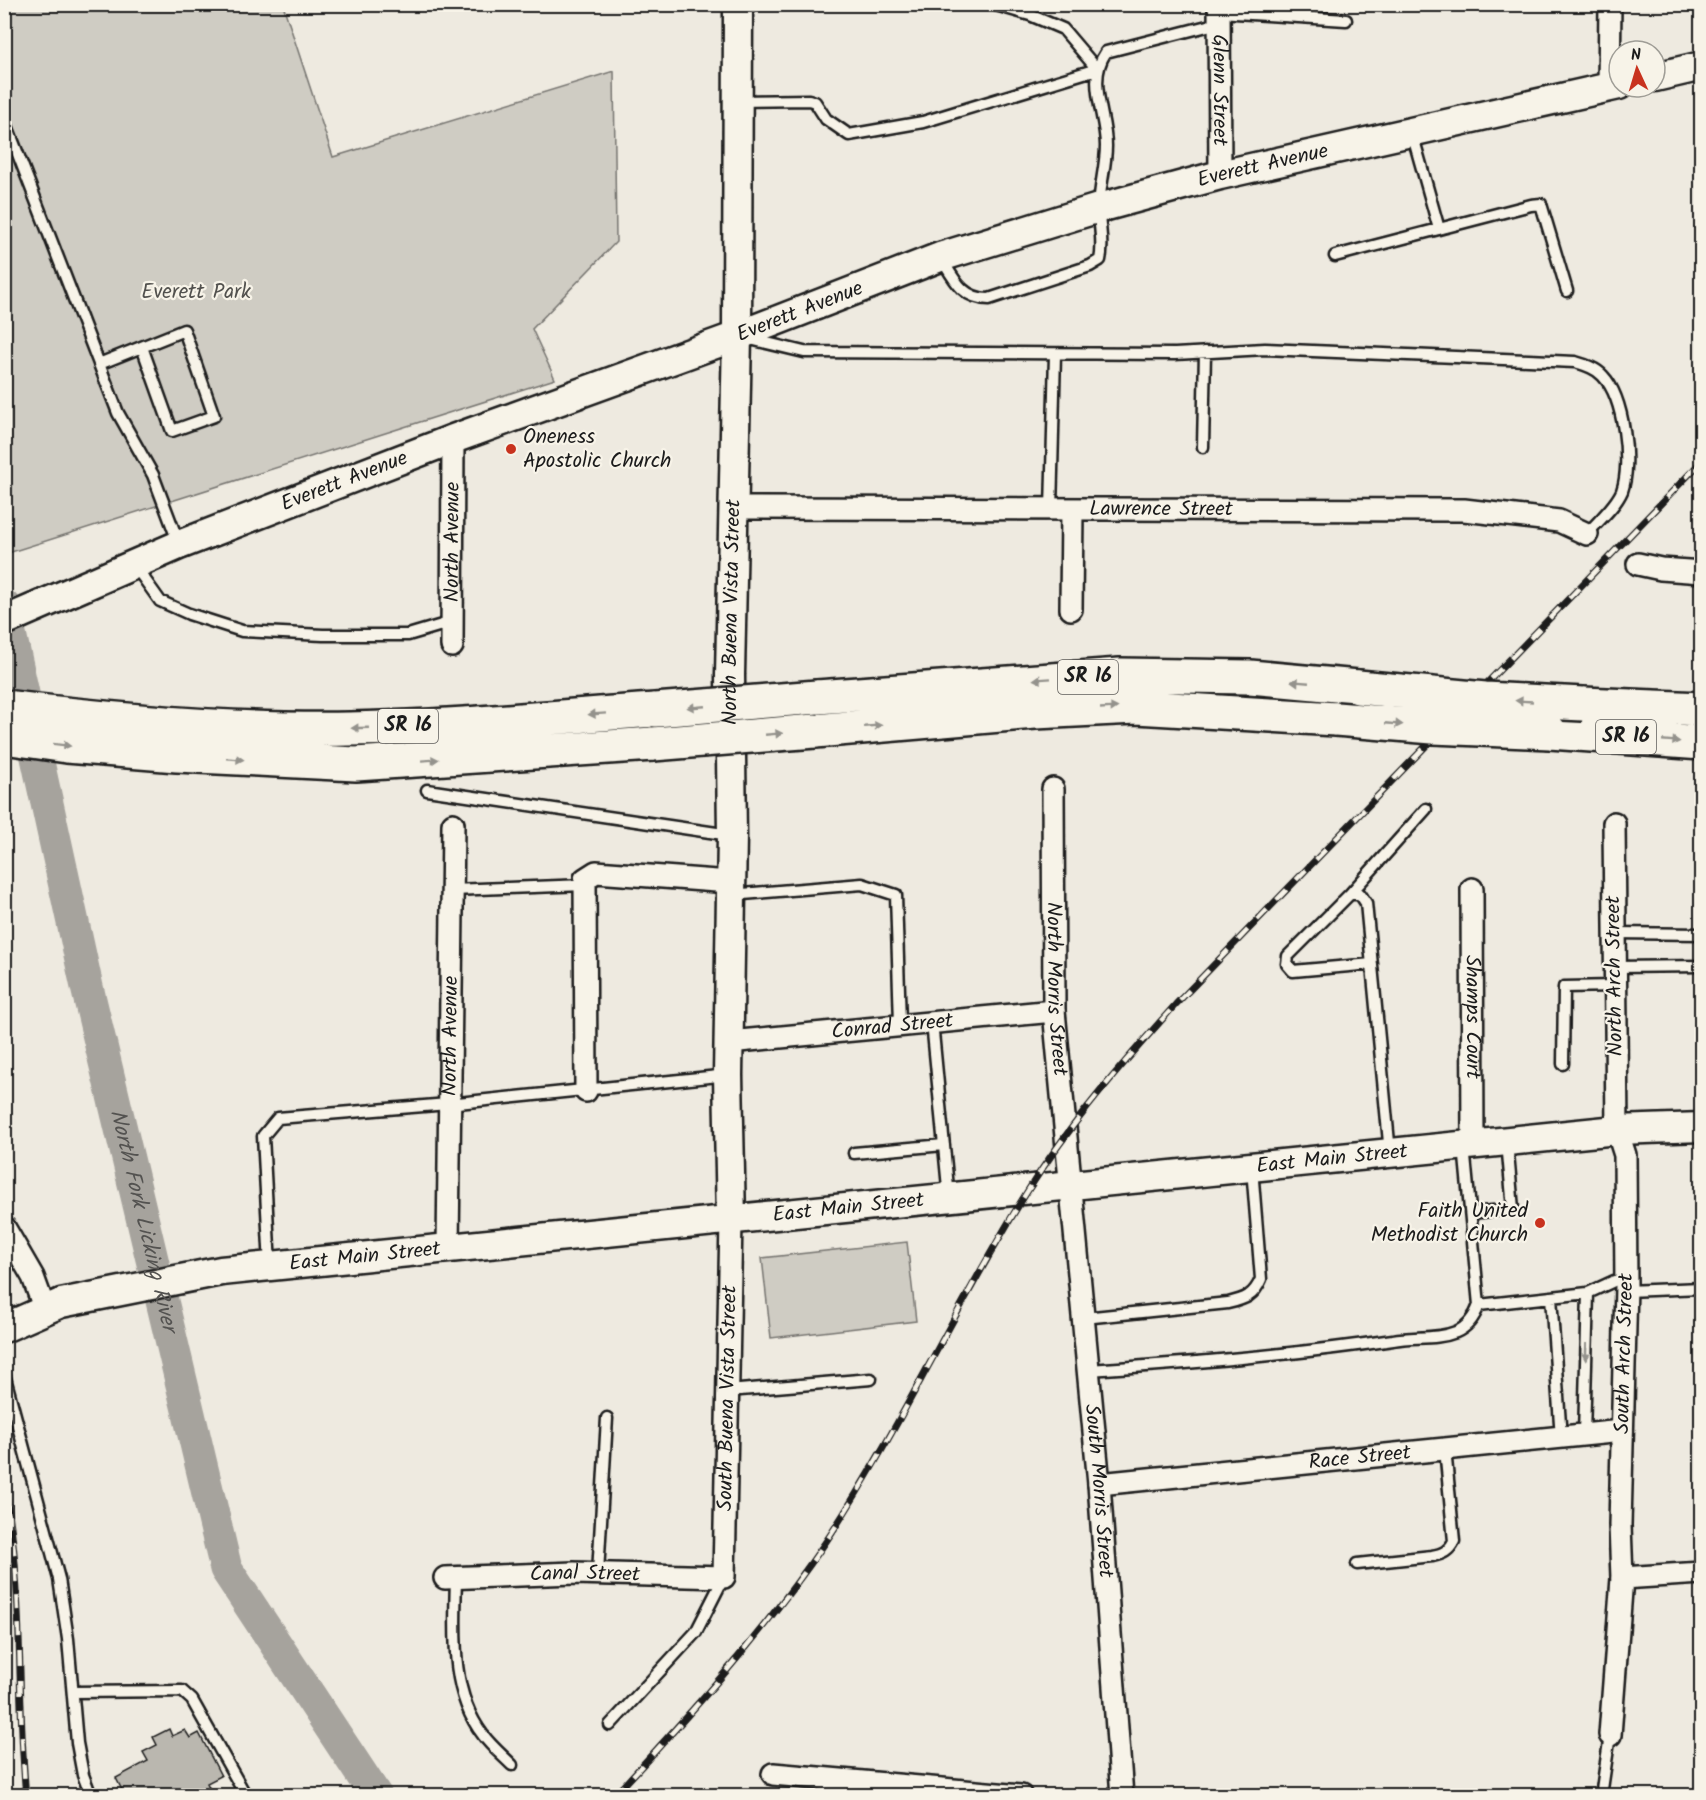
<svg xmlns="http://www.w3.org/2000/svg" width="1706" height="1800" viewBox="0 0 1706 1800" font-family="Kalam,sans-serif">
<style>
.green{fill:#cfccc3;stroke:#767470;stroke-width:1.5}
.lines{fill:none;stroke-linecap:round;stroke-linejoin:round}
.river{stroke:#a6a39d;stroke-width:33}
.building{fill:#bab7af;stroke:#1c1c1c;stroke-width:1.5}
.lane-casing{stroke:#1c1c1c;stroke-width:15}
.street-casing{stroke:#1c1c1c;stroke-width:26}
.secondary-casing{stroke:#1c1c1c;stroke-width:33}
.highway-casing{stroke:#1c1c1c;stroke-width:38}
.lane{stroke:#f7f3e8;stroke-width:10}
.street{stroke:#f7f3e8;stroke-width:21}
.secondary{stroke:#f7f3e8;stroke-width:28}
.highway{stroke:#f7f3e8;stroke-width:33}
.rail-casing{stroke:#1c1c1c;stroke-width:7}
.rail{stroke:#f7f3e8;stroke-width:4.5;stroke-dasharray:14;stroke-linecap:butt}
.highway-bridge-casing{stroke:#1c1c1c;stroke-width:38;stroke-linecap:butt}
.highway-bridge{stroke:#f7f3e8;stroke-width:33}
.oneway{fill:#94928c}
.poi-dot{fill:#c8321e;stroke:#f7f3e8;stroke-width:2}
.labels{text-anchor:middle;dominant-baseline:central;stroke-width:4.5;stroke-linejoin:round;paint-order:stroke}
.shield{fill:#f7f3e8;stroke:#5e5c59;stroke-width:1.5}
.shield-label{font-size:20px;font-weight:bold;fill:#1c1c1c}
.street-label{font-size:21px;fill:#1c1c1c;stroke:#f7f3e8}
.park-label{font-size:21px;fill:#52514e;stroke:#f7f3e8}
.poi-label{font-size:21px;fill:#1c1c1c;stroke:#f7f3e8;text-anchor:start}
.water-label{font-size:22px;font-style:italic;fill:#535250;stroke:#f7f3e8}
</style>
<rect width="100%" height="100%" fill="#eeeae0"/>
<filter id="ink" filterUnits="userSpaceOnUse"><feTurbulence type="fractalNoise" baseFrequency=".0167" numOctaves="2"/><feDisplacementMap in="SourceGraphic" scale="12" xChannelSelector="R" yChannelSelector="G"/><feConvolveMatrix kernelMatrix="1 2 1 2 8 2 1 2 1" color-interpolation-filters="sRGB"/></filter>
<g filter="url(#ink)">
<path class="green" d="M5 5H283L333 157 614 71 616 242 532 329 555 379 5 554Z
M907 1242 916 1321 771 1338 762 1258Z"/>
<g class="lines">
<path class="river" id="s1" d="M4 606 87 987 226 1569 376 1796"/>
</g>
<path class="building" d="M169 1729 172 1736 185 1730 190 1738 199 1733 221 1776 207 1783 213 1796H125L116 1778 148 1761 143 1752 157 1745 153 1737Z"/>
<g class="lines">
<g class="lane-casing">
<path id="lane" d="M1219 12 1346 20
M739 101 809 100 815 102 826 119 849 135 923 122 1097 69 1063 29 1030 15 992 4
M4 118 118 413 153 475 179 544
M1412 133 1439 229
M1335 256 1531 205 1541 204 1567 291
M941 258C954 279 962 299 989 299L1090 266 1100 260C1104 243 1099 227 1099 210 1099 188 1106 167 1106 146 1106 114 1086 81 1106 52L1219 23
M746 338 804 352 1175 354 1265 349 1575 362C1585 365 1596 368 1603 376 1624 398 1632 463 1622 491 1615 507 1598 521 1587 534
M99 364 184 330 214 416 172 431 142 347
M1203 447 1205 352
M1051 510 1055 354
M135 566 160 601 189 614 242 631 323 635H408L452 622
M427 790 730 835
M452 890 585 885
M1350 894 1426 809
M731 895 862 884 896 895 900 1024
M1615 933 1702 934
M1372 964 1293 971 1287 964 1288 956 1350 894H1360L1366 903 1390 1153
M1615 967 1702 966
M932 1022 949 1198
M1563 1064 1564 987 1615 986
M854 1153 944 1145
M1471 1213 1513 1209 1507 1142
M270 1266 263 1136 278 1118 448 1104 728 1075
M1626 1291 1702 1288
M1551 1297 1561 1438
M1479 1305 1588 1293 1614 1281 1626 1278
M1084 1318 1228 1303C1245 1299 1254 1296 1261 1279L1252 1168
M1089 1370C1191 1363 1292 1355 1393 1340 1414 1336 1436 1340 1456 1332 1468 1327 1475 1316 1479 1305L1464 1146
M4 1374 59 1579 68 1639 77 1743 83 1775 91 1796
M728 1391 871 1379
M1584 1435 1588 1293
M1357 1564 1432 1556C1443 1554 1449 1551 1454 1541L1445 1449
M598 1573 607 1418
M456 1577C455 1629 449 1691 483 1735 491 1746 502 1755 512 1765
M73 1692 182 1691 192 1700 246 1796
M610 1725 696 1632 724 1577
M1601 1796 1610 1735"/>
</g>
<g class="street-casing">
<g id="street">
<path id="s2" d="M1219 4 1220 175"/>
<path d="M1609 87 1610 4"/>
<path id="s3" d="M732 508 1464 510 1559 521 1587 534"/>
<path d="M1638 564 1661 569 1702 572"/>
<path d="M1071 609 1072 510"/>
<path id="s4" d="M452 646 453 439"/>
<path id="s5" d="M1053 789 1054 1011 1099 1484 1122 1796"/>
<path id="s6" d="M1472 889 1473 1145"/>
<path id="s7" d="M729 1042 1054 1011"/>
<path d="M586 1091 585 879 596 872 730 882"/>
<path d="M4 1227 33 1277 45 1310"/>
<path id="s8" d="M448 1248 453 824"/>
<path id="s9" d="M1099 1484 1622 1431"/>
<path id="s10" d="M445 1578 574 1573 724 1577 731 1221"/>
<path d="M1622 1578 1702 1573"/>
<path id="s11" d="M1610 1735 1622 1578 1620 1525 1626 1286 1625 1155 1617 1130 1614 823"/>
<path d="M773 1774 1021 1796"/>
</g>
</g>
<g class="secondary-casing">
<g id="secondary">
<path d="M1655 77 1702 66"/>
<path id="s12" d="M4 621 179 545 453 439 737 336 940 257 1099 208 1220 175 1619 85"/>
<path id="s13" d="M731 1221 728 1075 732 835 730 675 737 336 738 4"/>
<path id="s14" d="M4 1328 61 1303 221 1271 1617 1130 1702 1127"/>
</g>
</g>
<g class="highway-casing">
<path id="highway" d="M817 697 1120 675 1250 677 1358 687
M1583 704 1702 709
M4 707C118 721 236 731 350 729 452 727 553 717 655 710
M815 731 1035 712 1136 707 1336 719
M1550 732 1702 743
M4 737 67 746 177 755 356 764 653 744"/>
</g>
<use href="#lane" class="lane"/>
<use href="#street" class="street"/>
<use href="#secondary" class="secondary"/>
<use href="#highway" class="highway"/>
<g class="rail-casing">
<path id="rail" d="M4 1485C25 1587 16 1692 26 1796
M614 1796C689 1715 765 1632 827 1540 901 1428 956 1305 1027 1192 1069 1125 1123 1063 1176 1004L1702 461"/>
</g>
<use href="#rail" class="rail"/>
<g class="highway-bridge-casing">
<path id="highway-bridge" d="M1358 687 1485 699 1583 704
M655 710 817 697
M1336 719 1433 727 1550 732
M653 744 815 731"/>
</g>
<use href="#highway-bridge" class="highway-bridge"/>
</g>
<defs><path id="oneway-solid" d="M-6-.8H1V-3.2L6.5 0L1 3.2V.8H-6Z" transform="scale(1.5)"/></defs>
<g class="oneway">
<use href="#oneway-solid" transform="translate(1042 679) rotate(176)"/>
<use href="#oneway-solid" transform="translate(1300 682) rotate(-175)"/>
<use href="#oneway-solid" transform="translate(1524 701) rotate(-177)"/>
<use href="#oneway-solid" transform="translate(696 707) rotate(175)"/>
<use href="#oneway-solid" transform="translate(1109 708) rotate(-3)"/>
<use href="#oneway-solid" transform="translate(597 714) rotate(176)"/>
<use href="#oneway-solid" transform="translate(1394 724) rotate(5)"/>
<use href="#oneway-solid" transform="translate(873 726) rotate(-5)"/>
<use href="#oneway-solid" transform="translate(360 728) rotate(178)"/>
<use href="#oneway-solid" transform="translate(774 734) rotate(-5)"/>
<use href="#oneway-solid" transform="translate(1671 741) rotate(5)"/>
<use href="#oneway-solid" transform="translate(62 745) rotate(7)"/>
<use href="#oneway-solid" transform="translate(235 759) rotate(4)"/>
<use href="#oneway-solid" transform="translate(430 760) rotate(-4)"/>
<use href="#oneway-solid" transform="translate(1586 1352) rotate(92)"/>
</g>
</g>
<g class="poi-dot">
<circle cx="511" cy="449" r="6"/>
<circle cx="1540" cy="1223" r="6"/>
</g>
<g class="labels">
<g class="shield">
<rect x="1058" y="660" width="60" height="34" rx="4.5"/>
<rect x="378" y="709" width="60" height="34" rx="4.5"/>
<rect x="1596" y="720" width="60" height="34" rx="4.5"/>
</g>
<g class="shield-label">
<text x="1088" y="677">SR 16</text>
<text x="408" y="726">SR 16</text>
<text x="1626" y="737">SR 16</text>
</g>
<g class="street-label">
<text stroke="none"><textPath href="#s2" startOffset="86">Glenn Street</textPath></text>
<text stroke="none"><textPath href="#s12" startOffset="1340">Everett Avenue</textPath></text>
<text stroke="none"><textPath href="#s12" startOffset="854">Everett Avenue</textPath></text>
<text stroke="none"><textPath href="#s12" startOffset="368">Everett Avenue</textPath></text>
<text stroke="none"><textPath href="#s3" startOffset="429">Lawrence Street</textPath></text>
<text stroke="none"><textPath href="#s4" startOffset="104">North Avenue</textPath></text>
<text stroke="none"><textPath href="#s13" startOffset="609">North Buena Vista Street</textPath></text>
<text transform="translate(1615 976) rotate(-91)">North Arch Street</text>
<text stroke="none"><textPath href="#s5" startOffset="200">North Morris Street</textPath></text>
<text stroke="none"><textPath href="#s6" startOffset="128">Shamps Court</textPath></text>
<text stroke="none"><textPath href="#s7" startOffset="164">Conrad Street</textPath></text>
<text stroke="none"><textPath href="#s8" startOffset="212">North Avenue</textPath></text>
<text stroke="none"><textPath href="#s14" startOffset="1342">East Main Street</textPath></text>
<text stroke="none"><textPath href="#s14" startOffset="856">East Main Street</textPath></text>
<text stroke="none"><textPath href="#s14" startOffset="370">East Main Street</textPath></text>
<text stroke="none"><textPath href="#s11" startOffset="382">South Arch Street</textPath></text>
<text stroke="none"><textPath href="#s10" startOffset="458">South Buena Vista Street</textPath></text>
<text stroke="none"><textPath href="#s9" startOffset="262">Race Street</textPath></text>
<text stroke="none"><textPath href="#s5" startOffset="704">South Morris Street</textPath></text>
<text stroke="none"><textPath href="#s10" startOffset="140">Canal Street</textPath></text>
</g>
<g class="park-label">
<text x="196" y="292">Everett Park</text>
</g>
<g class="poi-label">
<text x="523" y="437">Oneness<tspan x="523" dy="24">Apostolic Church</tspan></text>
<text x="1528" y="1211" text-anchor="end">Faith United<tspan x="1528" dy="24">Methodist Church</tspan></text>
</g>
<g class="water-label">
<text stroke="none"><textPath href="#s1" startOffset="630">North Fork Licking River</textPath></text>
</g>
</g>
<rect width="1706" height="1800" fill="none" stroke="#f7f3e8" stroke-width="24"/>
<rect x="12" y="12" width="1682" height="1776" fill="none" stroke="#1c1c1c" stroke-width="2" filter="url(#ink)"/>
<g transform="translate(1637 69) rotate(356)"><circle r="28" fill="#f7f3e8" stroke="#9f9d96" stroke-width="1.5"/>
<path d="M0-4.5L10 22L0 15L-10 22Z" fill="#c8321e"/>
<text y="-9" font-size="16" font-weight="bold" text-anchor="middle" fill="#1c1c1c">N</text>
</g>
</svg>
